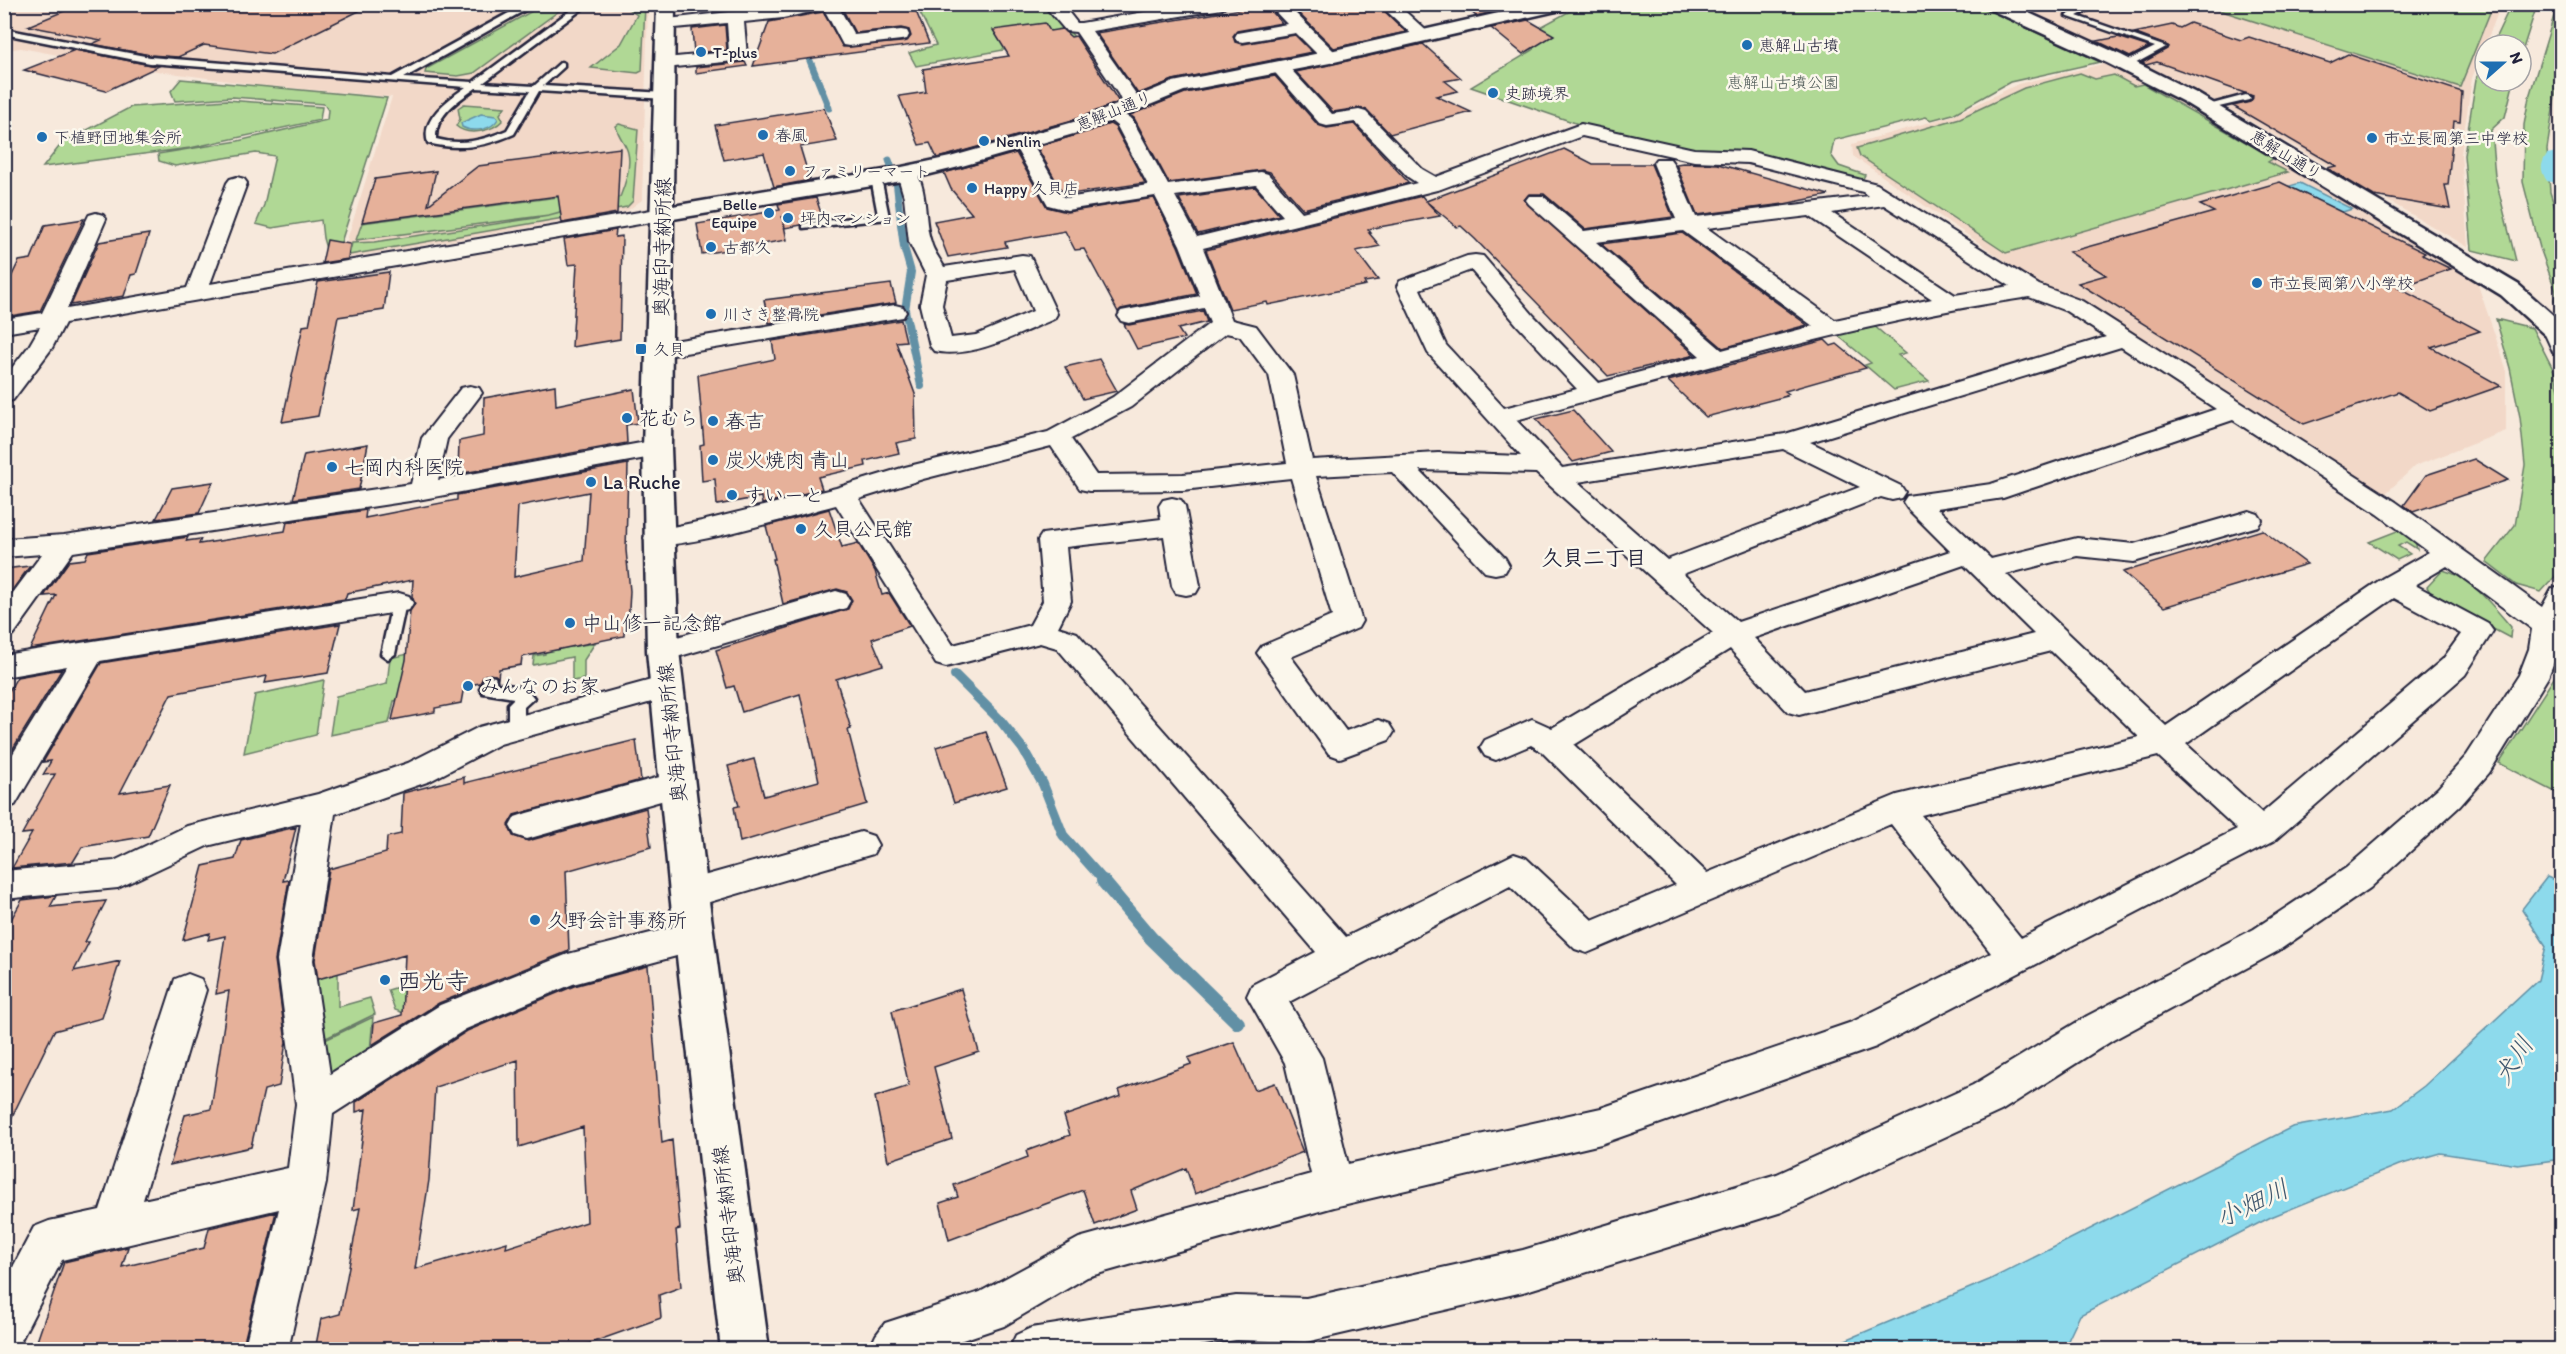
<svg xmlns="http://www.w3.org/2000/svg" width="2566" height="1354" viewBox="0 0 2566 1354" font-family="Itim,'Klee One',sans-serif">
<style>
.built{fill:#f2d8c8}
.green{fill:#b0d895;stroke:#697d68;stroke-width:1.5}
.water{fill:#8ddaec;stroke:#6290a5;stroke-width:1.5}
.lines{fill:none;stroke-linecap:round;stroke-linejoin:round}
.stream-far3{stroke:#6290a5;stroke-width:7}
.stream-far2{stroke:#6290a5;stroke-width:8}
.stream-far1{stroke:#6290a5;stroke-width:10}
.stream{stroke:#6290a5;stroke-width:14}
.river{fill:#8ddaec;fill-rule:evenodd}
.building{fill:#e6b19a;stroke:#22223b;stroke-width:1.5;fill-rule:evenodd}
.lane-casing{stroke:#22223b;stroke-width:5}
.street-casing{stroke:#22223b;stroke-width:4}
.secondary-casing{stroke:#22223b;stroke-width:5}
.lane{fill:#fbf7ec;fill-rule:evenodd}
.street{fill:#fbf7ec;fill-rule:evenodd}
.secondary{fill:#fbf7ec;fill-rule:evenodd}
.poi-dot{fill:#1f6fb2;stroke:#fbf7ec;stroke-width:2}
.labels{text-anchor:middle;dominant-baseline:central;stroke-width:5;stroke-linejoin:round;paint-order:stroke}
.far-poi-label{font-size:16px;fill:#22223b;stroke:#fbf7ec;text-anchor:start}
.far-park-label{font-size:16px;fill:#4d5956;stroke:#fbf7ec}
.far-street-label{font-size:16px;fill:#22223b;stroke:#fbf7ec}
.street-label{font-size:20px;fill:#22223b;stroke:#fbf7ec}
.poi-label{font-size:20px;fill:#22223b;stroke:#fbf7ec;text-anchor:start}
.neighbourhood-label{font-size:21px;font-weight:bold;fill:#22223b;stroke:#fbf7ec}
.near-poi-label{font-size:24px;fill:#22223b;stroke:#fbf7ec;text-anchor:start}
.near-water-label{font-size:26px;font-style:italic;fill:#425970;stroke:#fbf7ec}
</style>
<rect width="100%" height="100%" fill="#f7e9dc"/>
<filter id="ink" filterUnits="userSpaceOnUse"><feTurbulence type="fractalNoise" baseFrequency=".0167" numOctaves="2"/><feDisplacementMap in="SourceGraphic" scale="12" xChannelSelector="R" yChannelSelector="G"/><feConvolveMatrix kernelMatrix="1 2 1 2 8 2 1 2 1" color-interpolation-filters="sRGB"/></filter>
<g filter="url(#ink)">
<path class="built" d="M4 5H648L642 200 627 211 341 259 392 97 257 85 100 63 21 48 5 50Z
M2011 5H2501L2472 78 2461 154 2468 247 2212 99 2156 70Z
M2107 63 2173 96 2279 157 2475 276 2506 368V431L2415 466 2384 495 2047 290 1853 156 1852 144 1955 115 2018 84Z"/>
<path class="green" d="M1583 4 1977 5 2100 62 2010 82 1953 114 1931 120 1926 117 1834 140 1831 155 1839 166 1865 175 1860 184 1695 152 1587 127 1471 87 1533 50V45L1522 37Z
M627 5H645L642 71 638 73 591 68 621 44 637 15 625 7Z
M916 5H1046L1056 13 1074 37 916 66 909 53 936 45Z
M2203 5H2493L2460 87Z
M2511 5H2537L2521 55V45H2492Z
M550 6 563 8 474 73 458 76 425 73 426 69 534 10Z
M2557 6 2561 5V58L2547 149 2550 192 2561 227V311L2554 300 2556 292 2540 248 2523 182 2524 125 2529 97Z
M2485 60V81H2514L2505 117 2491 130 2495 176 2516 261 2472 250 2464 155 2476 79Z
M2080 73 2095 79 2114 75 2134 86 2143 84 2274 158 2268 162 2288 172 2006 253 1860 156 1857 148 1960 118 2024 88Z
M181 79 387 98 336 258 328 256 323 238 321 220 272 228 256 224 264 205 275 156 256 153 175 166 159 161 158 154 238 141 327 120 328 110 324 104 232 97 175 101 171 91Z
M227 100 322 107 320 120 190 148 43 167 62 143 131 107Z
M464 104 505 107 500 114 503 120C493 131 468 137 456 126L460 119 458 108Z
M619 124 638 129 633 201 627 207 349 255 352 243 374 242 549 216 620 197C625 185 631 166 628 153 626 143 618 137 616 126Z
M611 190 610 198 549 215 356 240 362 223Z
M2496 319 2532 328 2554 371 2561 396V570L2541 592 2516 585 2486 562 2515 525 2525 465 2520 417 2510 368Z
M1873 325 1906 353 1898 355 1929 381 1894 390 1865 365 1871 363 1836 334Z
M2402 529 2414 537 2417 549 2406 542 2398 546 2410 554 2397 560 2369 542Z
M2443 570C2472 578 2492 605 2511 627L2510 638 2433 597 2427 587Z
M595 643 584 660V679L572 681V657L533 665 534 656 545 654V651Z
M444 646 436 693 394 701 389 723 330 735 336 696 387 684 390 658Z
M2561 662V795L2499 763 2554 678Z
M324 680 316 735 244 753 255 695Z
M319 940 316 969 338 964V1007L370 998 375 1014 320 1041 307 943Z
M404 981 420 1014 447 1007 403 1032 404 1013 395 1010 388 990 398 987Z
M373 1017 370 1051 327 1075 321 1042Z"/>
<path class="water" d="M481 114 496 116 498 119C492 130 473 133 462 127L461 123Z
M2300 183 2352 209 2289 229 2237 202Z
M2547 877 2561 883V1159L2518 1165 2440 1153 2399 1165 2271 1217 2080 1315 2064 1349H1824L1989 1280 2292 1127 2393 1109 2424 1086 2538 980 2546 946 2522 909Z"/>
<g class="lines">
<path class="stream-far3" d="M804 46 829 108
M889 160 896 180 901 225"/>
<path class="stream-far2" d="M901 224 904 247 911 272 905 310 921 386"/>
<path class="stream-far1" d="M955 675 1000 720 1023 749 1043 784 1063 835 1105 882"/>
<path class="stream" d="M1103 881 1151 938 1238 1023"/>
<path class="river" d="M2562 151V184L2547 181C2540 170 2540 165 2547 154Z"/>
</g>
<path class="building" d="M81 4H373L272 54 204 45 178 57 150 55 92 44 101 40 28 26Z
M840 4H913L929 43 753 66 769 22 823 12 843 47 901 42 907 41 911 36 909 30 901 28 855 33Z
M1306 4H1377L1406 32 1334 48 1292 7Z
M1462 4H1502L1509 8 1476 16Z
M1266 5 1282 23 1237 31 1233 36 1235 42 1243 44 1295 35 1312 52 1173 80 1138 94 1096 33Z
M1528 20 1554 35 1523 54 1491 28Z
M1045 23 1050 31 1062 29 1071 37 1076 36 1119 102 1076 119 949 155 937 158 930 143 919 145 899 96 926 92 923 69 1009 56 993 30Z
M2190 23 2241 40 2249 37 2330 63 2348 54 2462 92 2460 122 2454 121 2448 185H2445L2450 209 2374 196 2327 168 2336 166 2233 106 2250 102 2253 96 2157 62 2146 65 2142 63 2167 49 2168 46 2134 33 2172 25 2180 28Z
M725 25 727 50 694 53 692 29Z
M2118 37 2149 47 2130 57 2097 41Z
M1423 44 1461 78 1445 81 1458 91 1436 96 1471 112 1390 134 1367 110 1359 108 1333 112 1296 72Z
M75 50 150 65 159 66 106 91 24 70Z
M745 62 747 66 696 73V67Z
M1275 76 1318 125 1327 128 1354 124 1409 183 1303 209 1270 172 1262 170 1169 183 1134 118 1130 115 1185 93Z
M824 108 837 141 800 147 810 180 774 187 764 153 724 160 715 125Z
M1110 124 1115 127 1145 183 1064 195 1037 147Z
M620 148 617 213 562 223 558 196 362 222 375 179 436 171 428 205 478 166Z
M1564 149 1593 164H1651L1673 217 1585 229 1544 194H1529L1524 200 1695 355 1608 376 1475 239 1461 226 1457 227 1427 202 1440 216 1368 229 1371 233H1369L1380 246 1356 251 1378 280 1364 282 1366 285 1268 305 1267 302 1230 309 1206 250 1422 196 1426 201Z
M1016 153 1047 207 1067 212 1154 198 1178 246 1197 294 1121 309 1118 312 1084 249 1075 250 1065 231 1005 242 1007 247 948 257 934 221 972 214 951 189 944 173Z
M1683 163 1718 164 1829 195 1784 204 1697 215 1676 164Z
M2280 182 2425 253 2422 255 2451 269 2398 288 2480 331 2431 347 2501 386 2430 411 2398 392 2304 424 2078 283 2106 275 2069 252 2214 212 2200 205Z
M1255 187 1279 215 1198 234 1179 198Z
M816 198 823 219 806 221 801 225 785 228 782 216 787 240 702 254 697 224 780 210 778 204Z
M84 219 40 311 4 317V292L19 261 31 259 45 225Z
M616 230 615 237 622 236 620 339 572 347 577 264 568 265 564 239Z
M1682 233 1802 321 1807 325 1723 348 1601 244Z
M149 234 136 274 131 275 124 296 71 305 99 242Z
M327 240 350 244 348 259 322 263Z
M389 272 384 310 338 317 318 416 282 422 303 326 309 325 318 282Z
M891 284 896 303 769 323 764 300Z
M1203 311 1207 322 1178 329 1184 338 1137 349 1124 324 1129 325Z
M901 320 906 341 896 342 915 394 916 439 896 443 899 453 865 461 866 466 818 477 822 489 762 504 761 497 717 505 715 479 702 481 700 445 704 444 698 375 775 359 772 341Z
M1825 340 1831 346 1837 344 1866 368 1785 391 1789 394 1786 395 1787 396 1706 417 1668 381Z
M1099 359 1117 391 1083 399 1065 367Z
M555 385 556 405 634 389 638 423 626 425 627 443 458 474 459 441 483 436 484 398Z
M1573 410 1611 452 1573 462 1536 419Z
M368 444 359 489 293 499 304 455Z
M2474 459 2508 480 2413 512 2404 505 2426 475Z
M628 464 626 550 630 591 628 627 624 628V636L522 657 521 665 499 669 498 678 495 675H485L480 683 464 686 461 703 435 708V712L392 720 406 660 410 611 415 604 412 596 413 580 347 593 345 599 30 649 56 595 44 596 69 561 85 559 88 552 188 537 186 541 201 539 199 544 285 531 287 522 366 510 365 518 457 500V495ZM589 492 584 561 514 577 518 506Z
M213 482 199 513 156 519 172 488Z
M829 509 842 547 858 543 875 571 882 595 889 593 910 626 872 639 883 665 836 679 851 729 848 730 867 804 740 842 734 807 739 806 728 766 754 759 764 796 819 781 800 694 742 712 734 686 727 688 716 650 848 609 852 600 847 592 837 589 783 604 773 559H775L766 526Z
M2262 530 2307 564 2164 607 2123 572Z
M30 566 4 601V569Z
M340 624 328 673 265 683 267 676 171 694 120 793 170 785 148 836 82 847 73 862 12 868 32 833 22 834 55 774 43 775 51 761 43 762 101 663Z
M62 669 4 763V700L17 677Z
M986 732 1007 787 954 803 936 747Z
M636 740 641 780 514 815 508 825 513 836 528 841 646 808 651 847 566 871 569 951 439 1003 372 1045 374 1023 402 1015 405 955 318 979 315 960 329 869 386 853 387 837 401 834 403 793 464 777V783Z
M296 827 283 881 289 880 275 960 286 1042 279 1086 264 1090 251 1147 170 1165 185 1115 211 1109 229 991 216 994 225 936 208 940 210 933 183 940 203 866 235 859 241 840Z
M56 896 50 907 106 901 85 942H89L74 971 120 961 102 1018 54 1031 4 1133V932L22 900Z
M648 966 662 1143 672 1140 680 1229 676 1230 681 1287 659 1295 661 1318 571 1350H315L321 1319 340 1314 360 1208 353 1210 366 1109 356 1112V1102L467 1031 574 986ZM518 1060 519 1147 583 1127 587 1222 506 1248 507 1242 415 1269 429 1180 435 1087Z
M961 989 979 1052 934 1067 952 1139 888 1161 875 1097 909 1086 892 1011Z
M1234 1042 1255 1090 1275 1083 1303 1152 1195 1194 1186 1168 1131 1191 1137 1209 1095 1225 1083 1190 949 1240 940 1203 958 1197 954 1185 1028 1157 1026 1151 1070 1135 1064 1116 1121 1096 1119 1090 1191 1064 1188 1058Z
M276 1212 242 1350H34L64 1262 128 1247 122 1267 204 1248 209 1228Z"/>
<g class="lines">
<g class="lane-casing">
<path id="lane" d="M525 4H536L404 78 473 82 579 4H589L483 83 534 86 561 62 564 63V67L543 86 665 93 670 96 665 99 539 91 514 134C485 147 458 151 428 143 420 119 449 99 466 87L150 63 4 34V29L150 57 392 77ZM476 88 530 91 507 130C484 140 461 146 436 139 435 115 459 100 476 88Z
M2088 4H2100L2077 16 2166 47 2129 67H2123V63L2155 47 2066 16Z
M2246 95 2251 98 2249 100 2206 110 2201 107Z
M876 175 881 178 889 217 888 219 803 228V224L807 223 878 215 871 178Z
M399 598 406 603 395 654 388 659 381 654 392 603Z
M490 676 495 677 497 684C510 685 526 686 534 698L524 707V728L521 732H511L508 728V704L514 698 483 693 480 689 485 677Z"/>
</g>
<g class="street-casing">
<path id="street" d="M800 4H837L854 35 901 30 907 31 909 35 907 39 901 40 849 46 843 45 824 9 783 18 744 22 747 56 744 60 665 68 659 67 656 63 659 59 665 58 729 52 727 23 665 29 657 24 659 20Z
M1043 4H1062L1077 23H1081L1190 4H1230L1222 9 1092 31 1136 94 1140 105 1137 109H1125L1118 94 1076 32 1066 31Z
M1268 4H1286L1336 53 1339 57 1336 61H1324L1296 33 1243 42 1237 41 1235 37 1237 33 1287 24Z
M1379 4H1397L1432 36 1430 40H1418Z
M1279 62 1285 63 1332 114 1359 110 1366 112 1422 169 1436 177 1581 124 1694 149 1748 151 1877 184 2039 285 2082 301 2396 502 2542 607 2552 589 2562 587 2559 649 2548 677 2489 773 2460 806 2370 888 2278 951 2113 1040 2001 1111 1782 1212 1523 1292 1306 1342 1236 1340 1173 1350H1009L1016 1335 1031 1328 1236 1296 1306 1298 1523 1250 1777 1174 1973 1085 2087 1016 2254 929 2346 868 2438 788 2467 755 2519 675 2529 649 2532 629 2447 566 2415 585 2488 624 2493 631 2465 675 2274 841 1876 1047 1601 1144 1334 1207 1087 1277 1004 1326 933 1350H869L876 1335 885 1323 980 1292 1079 1238 1311 1174 1285 1063 1247 996 1252 985 1316 952 1057 648 1040 643 946 667 936 664 836 505C800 514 678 552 648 544L644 538 648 532 702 521 836 488 905 467 1048 432 1113 397 1210 323 1204 308 1129 323 1121 321 1118 316 1121 311 1200 296 1180 245 1155 196 1067 210 1048 205 1013 143 1016 139H1030L1063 197 1067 198 1148 185 1117 126 1102 114 1104 110 1111 108 1132 119 1168 185 1261 172 1268 174 1302 212 1417 183 1408 177 1355 122 1327 126 1320 124 1270 67 1273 63ZM1582 136 1694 161 1748 163 1863 192 1868 196 1696 217 1673 163 1670 159H1656L1653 163 1676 219 1584 231 1543 196H1529L1526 200 1529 204 1700 356 1599 383 1534 316 1483 256 1475 255 1467 256 1400 281 1397 286 1428 353 1521 456 1438 453 1312 460 1293 375 1256 326 1232 320 1203 248 1441 189ZM1256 185 1283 216 1197 237 1175 196ZM1884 205 2010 286 1955 295 1832 213ZM1809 216 1932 299 1835 320 1707 228ZM1683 231 1813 326 1722 350 1596 242ZM1471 270 1518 326 1577 389 1504 408 1446 345 1420 289ZM2029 297 2066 311 2106 337 1785 434 1562 468 1516 420C1686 374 1854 323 2029 297ZM1226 333 1240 336 1269 375 1287 463 1183 474 1096 475 1071 439 1131 407ZM2121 347 2216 409 1991 484 1907 496 1903 502 1907 508 1950 551 1738 622 1683 574 1881 497 1892 500 1901 498 1905 492 1901 486 1810 442ZM2233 420 2378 514 2429 552 2383 578 2166 726 2006 574 2077 556 2134 562 2258 526 2262 520 2258 514 2249 511 2134 544 2077 538 1991 559 1937 508 2003 498ZM1051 446 1080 489 1089 491 1183 490 1291 478 1332 616 1262 646 1257 653 1329 754 1340 758 1389 740 1394 732 1389 724 1378 720 1346 731 1291 657 1358 628 1362 621 1316 476 1392 472 1485 572 1495 574 1505 572 1509 565 1505 558 1419 470 1536 473 1713 633 1552 728 1532 719 1485 740 1480 748 1485 756 1496 760 1531 745 1541 751 1676 885 1592 920 1526 858 1514 854 1346 937 1077 633 1058 627 1071 601 1066 547 1164 536 1172 586 1176 593 1186 595 1196 593 1200 586 1185 506 1181 500 1172 498 1163 500 1159 506 1161 519 1042 534 1038 540 1043 601 1030 625 953 645 859 499 923 479ZM1783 449 1860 487 1667 560 1578 482ZM1964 565 2034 634 1805 691 1754 638ZM2394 598 2461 634 2443 659 2262 813 2186 744ZM1730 649 1788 712 1799 715 2051 651 2139 737 1897 795 1707 873 1574 745ZM2158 756 2237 829 2021 938 1921 815ZM1891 824 1991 953 1852 1022 1601 1108 1348 1164 1322 1058 1289 1002 1510 886 1575 949 1587 953Z
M907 167 914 169C929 190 923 219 931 242 933 251 940 259 944 267L1022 255 1030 256 1057 314 1054 319C1020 333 971 360 934 351L930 346 920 305 926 275 909 242 904 197 897 173 900 169ZM1015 269 1033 311 976 335 951 338 942 305 947 280Z
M237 177 244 179 247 183 210 284 663 208 670 210 673 214 670 218 663 220 65 323 52 348 13 400 4 402V378L29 346 40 327 4 333V319L42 313 89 215 96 213 103 215 106 219 67 309 187 288 227 183 230 179Z
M895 305 903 307 906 312 903 317 661 357 653 355 649 350 653 345 661 343Z
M2554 323 2562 325V356L2554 354 2543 330 2546 325Z
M470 386 479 388 482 393 447 439 438 480 657 440 666 443 670 448 666 453 657 456 423 499 73 552 14 634 4 637V605L42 554 4 557V539L64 535 411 484 422 438 461 388Z
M836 591 846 594 850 601 846 608 663 661 653 658 648 651 653 644Z
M399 593 409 596 413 603 409 610 100 661 15 805 4 808V768L67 666 4 677V655Z
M666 676 677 679 681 687 677 695 500 744 430 781 335 814 313 960 330 1074 440 1005 568 954 694 922 706 926 712 937 706 948 573 984 466 1029 333 1114 326 1183 288 1350H244L279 1209 62 1260 19 1344 4 1350V1284L34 1227 49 1221 100 1210 175 979 188 974 201 979 206 990 143 1200 288 1168 296 1104 277 960 301 823 207 846 118 888 4 899V871L114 861 187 826 318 794 408 763 479 727Z
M678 772 689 775 694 784 689 793 527 839 515 835 510 826 515 817 527 813Z
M861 832 873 836 878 845 873 854 689 908 677 904 672 894 677 884 689 880Z"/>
</g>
<g class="secondary-casing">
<path id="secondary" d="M657 4H675L673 206 902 167 950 157 1077 121 1173 82 1330 51 1539 4H1574L1565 9 1330 63 1184 91 1091 129 955 168 902 181 673 219 671 448 679 651 708 894 769 1350H721L670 894 647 651 643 448Z
M1984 4H2009L2121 55 2196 93 2519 285 2562 323V336L2554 338 2545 335 2501 295 2182 101 2107 63 1987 8Z"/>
</g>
<use href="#lane" class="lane"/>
<use href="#street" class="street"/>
<use href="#secondary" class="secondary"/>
</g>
</g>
<g class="poi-dot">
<circle cx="1747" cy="45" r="6"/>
<circle cx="701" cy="52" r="6"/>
<circle cx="1493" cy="93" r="6"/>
<circle cx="763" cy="135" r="6"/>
<circle cx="42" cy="137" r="6"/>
<circle cx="2372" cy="138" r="6"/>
<circle cx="984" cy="141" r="6"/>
<circle cx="790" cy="171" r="6"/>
<circle cx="972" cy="188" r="6"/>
<circle cx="769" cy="213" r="6"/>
<circle cx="788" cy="218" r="6"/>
<circle cx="711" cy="247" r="6"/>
<circle cx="2257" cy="283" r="6"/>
<circle cx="711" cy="314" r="6"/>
<rect x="635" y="343" width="12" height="12" rx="3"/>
<circle cx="627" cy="418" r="6"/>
<circle cx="713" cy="421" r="6"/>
<circle cx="713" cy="460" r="6"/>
<circle cx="332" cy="467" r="6"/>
<circle cx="591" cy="482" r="6"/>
<circle cx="732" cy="495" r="6"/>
<circle cx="801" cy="529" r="6"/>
<circle cx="570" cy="623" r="6"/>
<circle cx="468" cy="686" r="6"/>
<circle cx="535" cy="920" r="6"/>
<circle cx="385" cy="980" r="6"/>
</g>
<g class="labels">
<g class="far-poi-label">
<text x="1759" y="45">恵解山古墳</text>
<text x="713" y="52">T-plus</text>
<text x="1505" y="93">史跡境界</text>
<text x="775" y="135">春風</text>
<text x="54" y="137">下植野団地集会所</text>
<text x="2384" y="138">市立長岡第三中学校</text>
<text x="996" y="141">Nenlin</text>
<text x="802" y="171">ファミリーマート</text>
<text x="984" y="188">Happy 久貝店</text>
<text x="757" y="204" text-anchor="end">Belle<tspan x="757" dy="18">Equipe</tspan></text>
<text x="800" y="218">坪内マンション</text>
<text x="723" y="247">古都久</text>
<text x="2269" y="283">市立長岡第八小学校</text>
<text x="723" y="314">川さき整骨院</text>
<text x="653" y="349">久貝</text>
</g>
<g class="far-park-label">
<text x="1783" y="82">恵解山古墳公園</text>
</g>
<g class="far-street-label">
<text transform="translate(1114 111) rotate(-22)">恵解山通り</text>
<text transform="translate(2286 155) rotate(31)">恵解山通り</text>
</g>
<g class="street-label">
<text transform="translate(662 247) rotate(-89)">奥海印寺納所線</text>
<text transform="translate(672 733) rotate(-96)">奥海印寺納所線</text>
<text transform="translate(728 1215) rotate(-97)">奥海印寺納所線</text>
</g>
<g class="poi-label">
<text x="639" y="418">花むら</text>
<text x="725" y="421">春吉</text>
<text x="725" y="460">炭火焼肉 青山</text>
<text x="344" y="467">七岡内科医院</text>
<text x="603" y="482">La Ruche</text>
<text x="744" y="495">すいーと</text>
<text x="813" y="529">久貝公民館</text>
<text x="582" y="623">中山修一記念館</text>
<text x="480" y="686">みんなのお家</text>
<text x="547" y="920">久野会計事務所</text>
</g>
<g class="neighbourhood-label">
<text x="1594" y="557">久貝二丁目</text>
</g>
<g class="near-poi-label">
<text x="397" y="980">西光寺</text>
</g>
<g class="near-water-label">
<text transform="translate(2513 1060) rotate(-57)">犬川</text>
<text transform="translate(2252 1203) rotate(-25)">小畑川</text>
</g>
</g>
<rect width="2566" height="1354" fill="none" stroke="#fbf7ec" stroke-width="24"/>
<rect x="12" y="12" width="2542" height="1330" fill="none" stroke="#22223b" stroke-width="2" filter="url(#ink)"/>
<g transform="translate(2503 63) rotate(69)"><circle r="28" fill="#fbf7ec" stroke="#a4a2a5" stroke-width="1.5"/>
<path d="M0-4.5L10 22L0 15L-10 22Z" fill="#1f6fb2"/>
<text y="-9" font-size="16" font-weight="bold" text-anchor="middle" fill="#22223b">N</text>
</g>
</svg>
